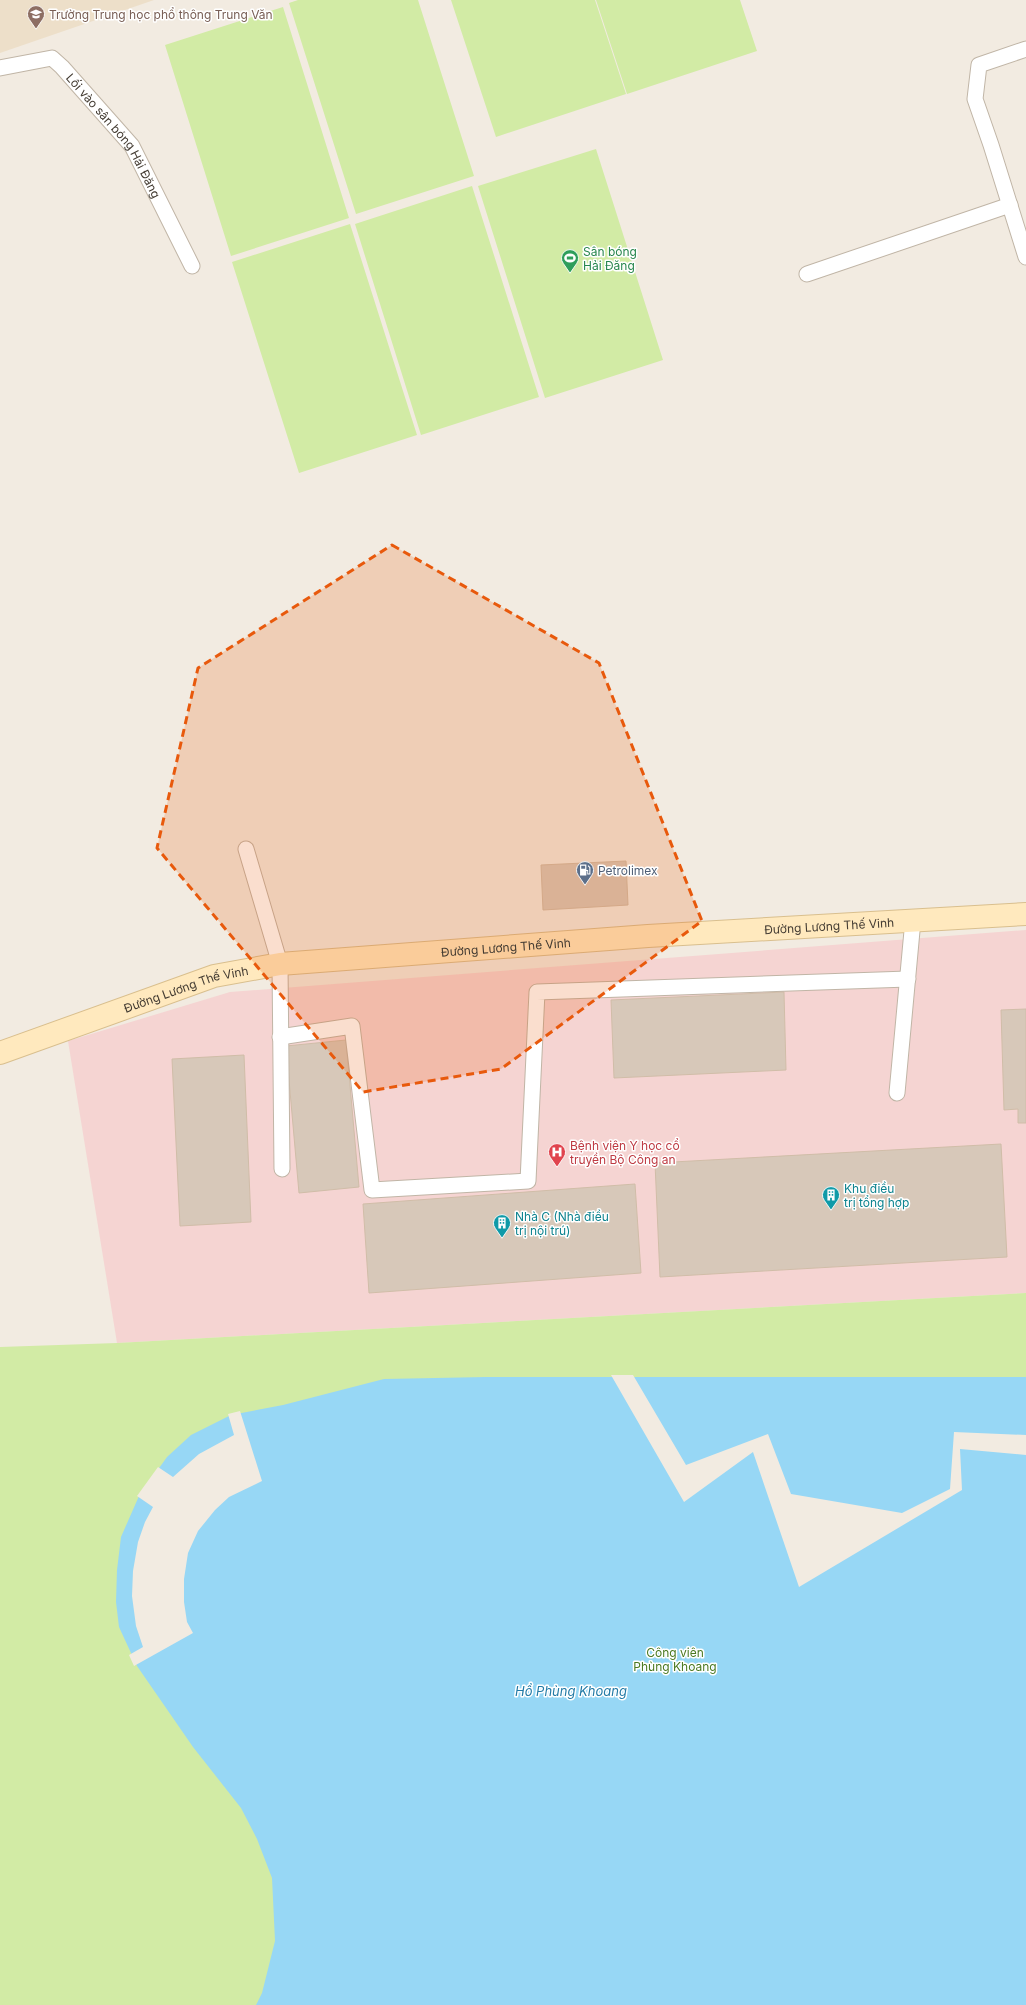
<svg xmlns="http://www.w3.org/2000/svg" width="1026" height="2005" viewBox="0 0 1026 2005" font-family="Inter,sans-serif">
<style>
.education{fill:#eddfc9}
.medical{fill:#f5d4d2}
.green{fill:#d2eba5}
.water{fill:#97d7f5}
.pier{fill:#f2ebe1}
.building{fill:#d7c8b9;stroke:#d0bda8}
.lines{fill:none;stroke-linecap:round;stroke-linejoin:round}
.lane-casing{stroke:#c0b5a6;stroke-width:17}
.secondary-casing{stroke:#d9bf8e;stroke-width:24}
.lane{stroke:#fff;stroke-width:15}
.secondary{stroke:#ffe9be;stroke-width:22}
.marked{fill:#e8590c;fill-opacity:0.2;stroke:#e8590c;stroke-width:3;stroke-dasharray:8 5;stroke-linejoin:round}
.labels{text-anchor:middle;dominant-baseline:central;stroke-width:3;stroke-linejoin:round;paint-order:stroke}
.education-label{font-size:12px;fill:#785e54;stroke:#fff;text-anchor:start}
.street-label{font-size:12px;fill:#433b32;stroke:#fff}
.leisure-label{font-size:12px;fill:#27864d;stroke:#fff;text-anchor:start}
.service-label{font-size:12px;fill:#4e5e75;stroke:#fff;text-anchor:start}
.health-label{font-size:12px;fill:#be3a42;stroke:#fff;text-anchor:start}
.culture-label{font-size:12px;fill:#0d838f;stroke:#fff;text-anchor:start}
.park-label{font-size:12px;fill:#4b7921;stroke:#fff}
.water-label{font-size:13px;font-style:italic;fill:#227aa6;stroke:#fff}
</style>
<rect width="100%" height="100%" fill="#f2ebe1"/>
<path class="education" d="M0 0H154L0 53Z"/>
<path class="medical" d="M1026 930V1293L117 1343 68 1041 230 992Z"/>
<path class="green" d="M298 0H418L474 176 356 214 289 3Z
M451 0H595L626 94 496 137Z
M596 0H740L757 51 627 94Z
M283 7 349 218 231 256 165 45Z
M596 149 663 360 545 398 478 186Z
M472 186 539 397 421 435 355 224Z
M350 224 417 435 299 473 232 262Z
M1026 1293V2005H0V1347L117 1343Z"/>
<path class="water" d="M486 1377H1026V2005H256L262 1993 275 1941 272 1878 257 1839 241 1808 193 1747 137 1666 119 1627 116 1602 117 1570 121 1537 139 1496 167 1457 191 1435 231 1415 283 1405 384 1379Z"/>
<path class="pier" d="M611 1375H633L686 1465 768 1434 791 1494 902 1513 950 1489 954 1432 1026 1435V1455L960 1449 962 1490 799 1587 753 1452 684 1502Z
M240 1411 262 1481 229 1497 215 1510 198 1531 188 1553 184 1579V1602L187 1622 193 1633 134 1666 129 1655 143 1647 136 1626 132 1596 133 1571 138 1542 145 1522 153 1507 137 1496 158 1467 173 1477 199 1454 234 1435 228 1414Z"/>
<path class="building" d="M626 861 628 905 543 910 541 865Z
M784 992 786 1070 614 1078 611 1000Z
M1026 1009V1123H1018V1109L1004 1110 1001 1010Z
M346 1040 359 1187 299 1193 286 1046Z
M244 1055 251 1222 180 1226 172 1059Z
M1001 1144 1007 1257 660 1277 655 1163Z
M635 1184 641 1273 369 1293 363 1204Z"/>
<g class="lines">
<g class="lane-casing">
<g id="lane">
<path d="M1026 49 979 65 975 99 991 145 1026 257"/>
<path id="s1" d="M0 68 52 58 62 67 132 146 192 266"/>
<path d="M807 274 1010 205"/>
<path d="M246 849 280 964 282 1169"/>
<path d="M280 1037 352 1026 372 1190 528 1181 537 992 908 979"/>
<path d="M897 1093 913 920"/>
</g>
</g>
<g class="secondary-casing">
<g id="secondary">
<path id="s2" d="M0 1053 214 976 280 964 648 936 1026 914"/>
</g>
</g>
<use href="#lane" class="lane"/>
<use href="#secondary" class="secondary"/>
</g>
<path class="marked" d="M392 545 599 663 702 921 501 1069 363 1092 157 848 198 668Z"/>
<defs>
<g id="school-pin" transform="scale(0.9)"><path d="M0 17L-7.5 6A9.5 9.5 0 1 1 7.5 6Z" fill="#8d6e63" stroke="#fff"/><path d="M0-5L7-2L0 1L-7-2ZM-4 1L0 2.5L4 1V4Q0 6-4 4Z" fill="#fff"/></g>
<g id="stadium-pin" transform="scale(0.9)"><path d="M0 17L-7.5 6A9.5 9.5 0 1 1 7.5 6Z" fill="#2e9e5b" stroke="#fff"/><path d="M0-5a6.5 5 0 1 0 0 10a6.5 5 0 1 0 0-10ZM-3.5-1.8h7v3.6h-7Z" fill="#fff"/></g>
<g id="fuel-pin" transform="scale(0.9)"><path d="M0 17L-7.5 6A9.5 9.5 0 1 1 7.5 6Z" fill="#5c6f8a" stroke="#fff"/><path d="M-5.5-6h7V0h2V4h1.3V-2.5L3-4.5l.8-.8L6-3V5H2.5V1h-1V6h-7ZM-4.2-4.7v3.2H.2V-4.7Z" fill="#fff"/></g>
<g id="hospital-pin" transform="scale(0.9)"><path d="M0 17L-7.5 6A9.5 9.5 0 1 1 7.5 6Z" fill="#e0444e" stroke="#fff"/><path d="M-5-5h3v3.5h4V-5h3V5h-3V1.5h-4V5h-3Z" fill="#fff"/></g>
<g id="building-pin" transform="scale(0.9)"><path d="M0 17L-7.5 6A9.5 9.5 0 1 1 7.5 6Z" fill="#0f9aa8" stroke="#fff"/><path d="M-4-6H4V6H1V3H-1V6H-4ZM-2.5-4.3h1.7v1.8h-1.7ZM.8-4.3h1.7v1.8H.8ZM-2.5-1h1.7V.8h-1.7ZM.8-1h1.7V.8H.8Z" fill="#fff"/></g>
</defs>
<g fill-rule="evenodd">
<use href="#school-pin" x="36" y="14"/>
<use href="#stadium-pin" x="570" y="258"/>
<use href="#fuel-pin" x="585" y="870"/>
<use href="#hospital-pin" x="557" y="1152"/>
<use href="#building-pin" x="831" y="1195"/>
<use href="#building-pin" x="502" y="1223"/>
</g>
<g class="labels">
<g class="education-label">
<text x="49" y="14">Trường Trung học phổ thông Trung Văn</text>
</g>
<g class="street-label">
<text stroke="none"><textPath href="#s1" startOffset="153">Lối vào sân bóng Hải Đăng</textPath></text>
<text stroke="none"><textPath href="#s2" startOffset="845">Đường Lương Thế Vinh</textPath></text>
<text stroke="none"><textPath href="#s2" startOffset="521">Đường Lương Thế Vinh</textPath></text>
<text stroke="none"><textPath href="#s2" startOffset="197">Đường Lương Thế Vinh</textPath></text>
</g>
<g class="leisure-label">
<text x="583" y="251">Sân bóng<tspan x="583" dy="14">Hải Đăng</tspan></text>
</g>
<g class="service-label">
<text x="598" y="870">Petrolimex</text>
</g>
<g class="health-label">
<text x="570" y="1145">Bệnh viện Y học cổ<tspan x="570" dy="14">truyền Bộ Công an</tspan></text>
</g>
<g class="culture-label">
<text x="844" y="1188">Khu điều<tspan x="844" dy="14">trị tổng hợp</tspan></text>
<text x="515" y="1216">Nhà C (Nhà điều<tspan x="515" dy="14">trị nội trú)</tspan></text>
</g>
<g class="park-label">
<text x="675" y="1652">Công viên<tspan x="675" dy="14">Phùng Khoang</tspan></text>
</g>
<g class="water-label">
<text x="571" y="1691">Hồ Phùng Khoang</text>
</g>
</g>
</svg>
